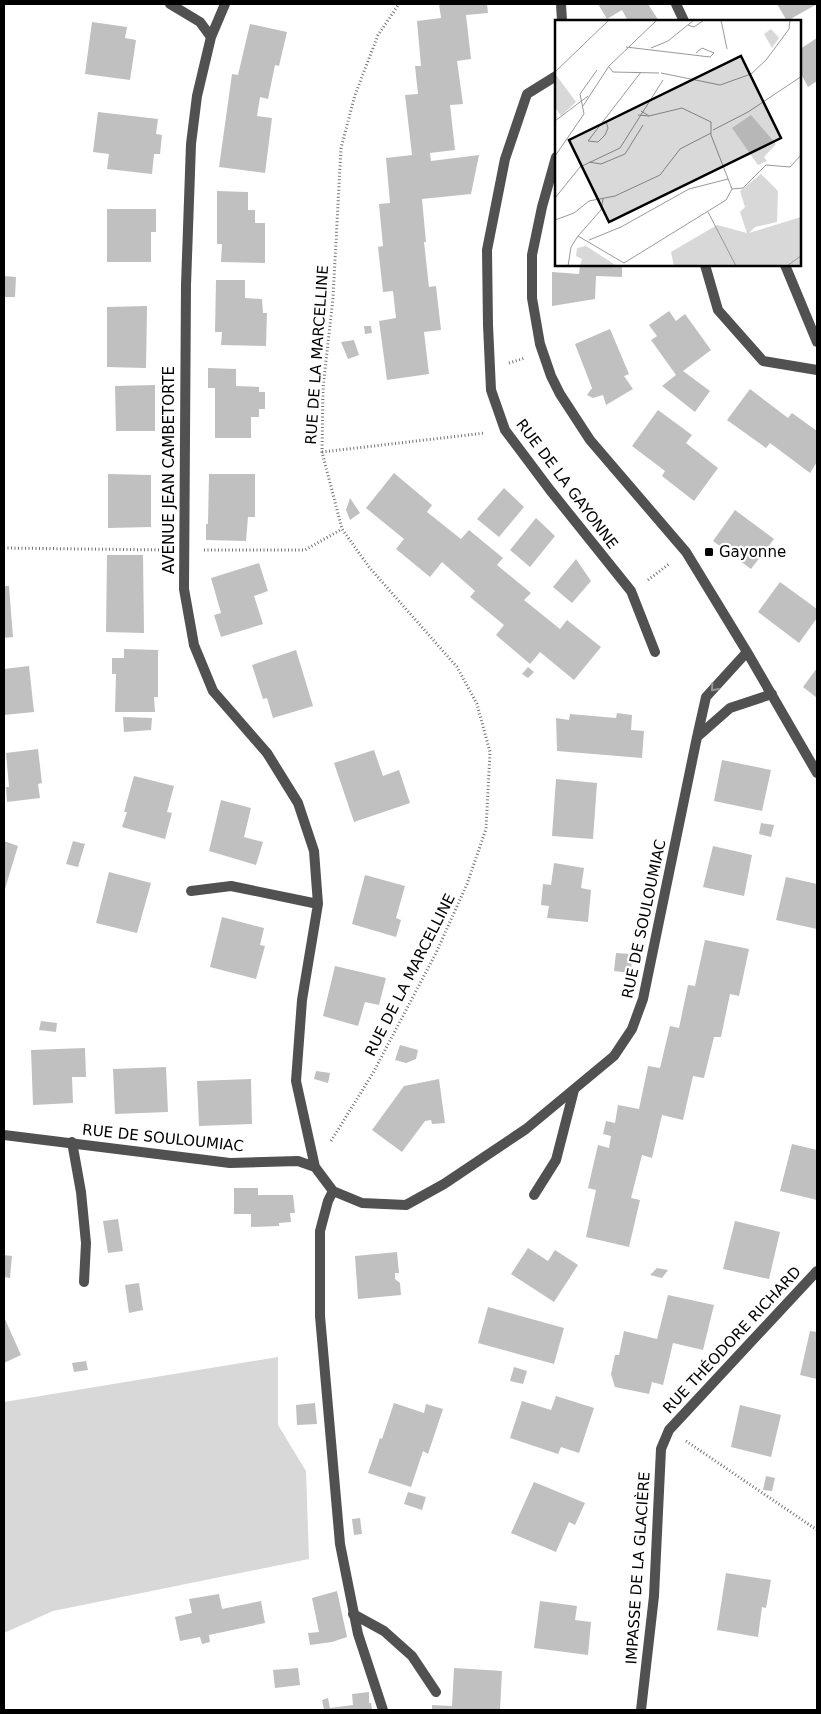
<svg xmlns="http://www.w3.org/2000/svg" width="821" height="1714" viewBox="0 0 821 1714" font-family="'DejaVu Sans',sans-serif">
<style>
.green{fill:#d8d8d8}
.building{fill:#c0c0c0}
.lines{fill:none;stroke-linecap:round;stroke-linejoin:round}
.path{stroke:#737373;stroke-width:3;stroke-dasharray:1 2.5;stroke-linecap:butt}
.lane{stroke:#515151;stroke-width:10}
.street{stroke:#515151;stroke-width:10}
.oneway{stroke:#979797}
.poi-dot{fill:#000;stroke:#fff;stroke-width:2}
.labels{text-anchor:middle;dominant-baseline:central;stroke-width:4.5;stroke-linejoin:round;paint-order:stroke}
.street-label{font-size:15px;fill:#000;stroke:#fff}
.poi-label{font-size:15px;fill:#000;stroke:#fff;text-anchor:start}
.inset-road{fill:none;stroke:#999;stroke-width:1}
.view{fill:#000;fill-opacity:0.15;stroke:#000;stroke-width:2.5}
.inset-edge{fill:none;stroke:#000;stroke-width:2.5}
</style>
<rect width="100%" height="100%" fill="#fff"/>
<path class="green" d="M278 1357V1425L306 1471 309 1559 53 1611 4 1633V1402Z"/>
<path class="building" d="M439 4H487L488 13 466 15 471 59 457 61 463 104 450 105 455 150 430 153 431 161 479 155 471 194 422 199 426 242H424L429 287 436 286 441 330 424 332 429 374 387 380 379 321 396 318 393 291 383 292 378 247 383 246 379 204 390 203 386 158 412 155 405 95 418 94 415 66H421L417 21 441 18Z
M598 4H648L659 21H628L622 10 607 19Z
M777 4H817L787 21Z
M92 22 127 27 125 38 136 40 130 80 85 74Z
M250 24 287 32 279 66 275 65 268 99 260 97 257 116 272 118 265 173 219 167 232 74 238 75Z
M817 38V81L808 87 800 72V49Z
M98 112 158 119 156 134 162 135 160 154H154L152 174 107 169 109 154 93 152Z
M217 191 248 192V210H255V223H265V263L221 262 222 244H217Z
M107 209H156V232H151V262H107Z
M580 265H622V277L596 276 595 299 552 306V272L579 274Z
M4 276 16 277 15 297H4Z
M216 280H245V298L262 299 263 313H267L266 346 221 345 222 332H215Z
M147 306 146 368 107 367V307Z
M669 311 676 321 685 314 711 350 683 371 710 391 695 412 662 386 676 375 651 340 657 336 649 325Z
M364 326H371L372 333 365 334Z
M610 329 629 374 624 376 633 389 606 405 603 395 593 398 587 395 592 388 575 344Z
M354 340 359 355 348 359 341 342Z
M208 368 236 369V386L259 387V392H265V409H259V417H251V438H215V388H208Z
M155 385V431H116L115 386Z
M750 389 788 418 792 413 817 431V462L810 473 770 443 766 448 727 420Z
M658 410 692 435 686 443 718 468 694 501 662 476 665 471 632 446Z
M394 473 432 505 427 512 461 539 469 530 503 558 497 565 531 593 524 600 560 629 567 620 601 647 574 680 540 652 530 664 496 635 504 625 470 597 475 591 442 562 430 577 396 549 404 539 366 508Z
M108 474 151 475V527L108 528Z
M209 474H255V517H248L246 541 206 540V524H208Z
M504 488 524 507 499 537 477 519Z
M350 498 360 513 350 520 346 510Z
M735 510 774 539 751 569 713 541Z
M536 518 555 536 530 567 510 550Z
M107 555H143L144 633 106 632Z
M576 559 591 581 572 603 553 587Z
M259 563 268 591 254 596 263 624 221 637 214 615 221 613 211 578Z
M780 582 817 609V618L799 643 758 612Z
M4 586H9L13 637 4 638Z
M124 649 158 650V697H154L155 712H115L116 674H112V658H124Z
M296 650 313 706 273 718 267 698 263 699 252 665Z
M29 666 34 712 4 715V669Z
M528 667 534 672 528 678 522 674Z
M817 668V698L803 687Z
M617 713 632 715 631 730 644 731 642 758 557 751 556 718 569 720 570 714 616 718Z
M123 717 152 718 151 730 124 732Z
M38 749 42 783 38 784 40 798 7 802 6 787H9L6 753Z
M374 750 383 776 399 770 410 803 354 822 334 763Z
M722 760 771 770 762 811 714 801Z
M134 776 174 786 167 812 172 813 165 839 122 827 127 812H124Z
M556 779 597 783 593 839 552 836Z
M221 800 251 808 244 837 263 842 256 865 209 851Z
M761 823 774 825 771 837 759 834Z
M4 841 18 846 4 892Z
M73 841 85 844 78 867 66 864Z
M713 846 752 855 744 896 703 887Z
M554 863 584 868 581 888 591 890 588 922 547 918 549 906 541 905 543 884 551 885Z
M109 872 151 883 137 933 96 923Z
M365 875 405 886 396 918 401 920 396 937 352 924Z
M786 877 817 884V929L776 920Z
M222 917 264 928 260 945 265 946 256 979 210 967Z
M705 940 749 949 739 996 730 994 721 1037H714L704 1078 693 1076 683 1120 662 1115 652 1158 642 1155 631 1198 640 1200 629 1247 586 1237 596 1190 588 1188 598 1145 609 1148 611 1136 603 1134 606 1121 615 1123 618 1105 639 1109 648 1066 660 1068 670 1026 679 1028 688 985 695 986Z
M616 953 632 954 631 973 614 971Z
M335 966 386 978 379 1005 365 1002 358 1026 323 1016Z
M41 1021 57 1023 56 1032 39 1030Z
M400 1045 418 1050 416 1059 406 1063 395 1060Z
M85 1048 86 1077H72L73 1103 33 1105 31 1050Z
M166 1067 168 1112 115 1114 113 1069Z
M316 1071 330 1073 328 1083 314 1079Z
M251 1079 252 1124 199 1126 197 1081Z
M439 1079 445 1123 432 1124 431 1120 425 1121 402 1152 372 1130 404 1086Z
M792 1144 817 1150V1200L780 1191Z
M234 1188H258V1195H293L295 1213H290L291 1222 279 1223V1226L251 1227V1214H234Z
M118 1219 123 1251 108 1253 103 1221Z
M735 1221 780 1232 769 1279 723 1269Z
M528 1248 548 1261 555 1250 578 1265 554 1302 511 1274Z
M397 1252 399 1273H395V1279L400 1283 401 1295 358 1299 355 1256Z
M4 1255 12 1256 10 1278 4 1277Z
M657 1268 668 1270 662 1278 650 1275Z
M139 1283 143 1310 129 1313 125 1285Z
M668 1295 714 1305 703 1350 673 1343 663 1385 652 1382 649 1394 615 1387 611 1374 615 1355H619L624 1331 657 1339Z
M488 1307 564 1328 554 1364 478 1343Z
M4 1317 21 1355 4 1363Z
M810 1331 817 1332V1379L800 1375Z
M86 1361 88 1370 74 1372 72 1363Z
M514 1367 527 1371 523 1384 510 1381Z
M556 1396 594 1408 579 1453 561 1447 558 1454 510 1438 522 1401 551 1410Z
M315 1403 317 1424 297 1425 296 1405Z
M394 1403 424 1413 426 1404 443 1409 428 1454 423 1451 411 1487 368 1473 380 1438 382 1439Z
M740 1405 781 1415 771 1457 731 1447Z
M766 1476 775 1478 772 1491 763 1490Z
M534 1482 585 1503 575 1525 569 1522 556 1552 511 1533Z
M408 1492 426 1497 422 1510 404 1504Z
M360 1518 362 1534 354 1535 352 1519Z
M726 1573 771 1580 766 1608 762 1607 758 1637 717 1630Z
M337 1591 347 1637 332 1642 310 1645 308 1633 319 1632 312 1598Z
M219 1594 222 1609 261 1601 265 1623 209 1635 210 1642 202 1644 200 1637 180 1641 175 1617 192 1613 189 1599Z
M540 1601 577 1606 575 1620 591 1622 588 1655 534 1648Z
M298 1668 300 1685 275 1688 273 1670Z
M454 1668 502 1671 500 1710H432V1705L452 1706Z
M369 1692V1703H371L372 1710H324L322 1700 328 1698 330 1708 353 1705 352 1694Z"/>
<g class="lines">
<path class="path" d="M509 363 525 358
M322 452 485 433
M4 548 166 550
M204 550H305L342 529
M648 580 669 564
M331 1141 373 1073 436 953 467 884 486 829 490 752 477 704 457 667 369 567 342 529 322 452 323 388 333 298 341 148 355 95 378 35 399 4
M686 1441 817 1530"/>
<path class="lane" d="M676 4 684 21
M72 1142 81 1192 86 1243 84 1282
M534 1195 556 1160 574 1090
M353 1614 384 1631 412 1656 436 1692"/>
<path class="street" d="M170 4 200 22 211 37
M225 4 211 37 197 96 191 144 186 285 184 589 194 645 213 691 267 753 298 803 314 851 318 904 302 1000 296 1081 315 1167
M561 4 562 21
M556 76 527 94 505 159 487 250 488 325 491 390 505 430 550 490 631 591 655 652
M556 157 542 207 532 255V298L540 344 551 376 560 394 590 440 686 552 747 652 817 773
M705 265 718 310 763 361 817 370
M785 265 817 342
M747 652 706 697 697 737 730 708 772 694
M191 891 231 886 318 904
M4 1135 230 1163 298 1161 315 1167 333 1191 362 1203 406 1205 444 1184 526 1129 614 1056 632 1029 643 999 697 737
M333 1191 328 1201 320 1231V1316L340 1544 358 1634 383 1710
M641 1710 654 1596 661 1449 669 1430 817 1271"/>
</g>
<defs><path id="oneway-chevron" d="M-2-3.5L2.5 0L-2 3.5" fill="none" stroke-width="1.6" stroke-linecap="round" stroke-linejoin="round" transform="scale(1.25)"/></defs>
<use class="oneway" href="#oneway-chevron" transform="translate(714 688) rotate(132)"/>
<rect class="poi-dot" x="704" y="547" width="10" height="10" rx="2.5"/>
<g class="labels">
<g class="street-label">
<text transform="translate(317 355) rotate(-86)">RUE DE LA MARCELLINE</text>
<text transform="translate(169 470) rotate(-90)">AVENUE JEAN CAMBETORTE</text>
<text transform="translate(567 484) rotate(53)">RUE DE LA GAYONNE</text>
<text transform="translate(644 919) rotate(-78)">RUE DE SOULOUMIAC</text>
<text transform="translate(410 975) rotate(-63)">RUE DE LA MARCELLINE</text>
<text transform="translate(163 1138) rotate(6)">RUE DE SOULOUMIAC</text>
<text transform="translate(732 1340) rotate(-47)">RUE THÉODORE RICHARD</text>
<text transform="translate(638 1568) rotate(-86)">IMPASSE DE LA GLACIÈRE</text>
</g>
<g class="poi-label">
<text x="719" y="552">Gayonne</text>
</g>
</g>
<g transform="translate(555 20)">
<rect width="246" height="246" fill="#fff"/>
<path d="M216 9 224 18 217 28 209 14ZM1 55 21 82 6 96 0 87ZM196 95 221 124 209 137 212 141 203 145 177 108ZM206 154 223 171 222 202 200 207 194 213 246 197V246H119L116 232 162 205 192 213 185 192 190 187 185 171ZM31 226 62 246H25L27 239 21 236 22 228Z" fill="#d8d8d8"/>
<path class="inset-road" d="M166 0 172 29M133 5 139 7 149 0M71 27 155 37 159 33 147 28 141 33M96 28 113 21 139 0M54 47 58 52 104 53M0 52 54 0M106 53 165 65 196 54 211 40 234 9 235 0M28 86 54 46 102 0M83 95 94 96 86 91M94 96 127 88 156 102V115L177 169M0 101 33 76M51 101 53 108 50 115 43 122 33 121 86 52M158 110 193 92 247 56M0 136 29 94 25 74 42 50M34 142 46 144 70 134 88 105M177 169 188 168 211 145 235 147 247 134M0 178 25 147 65 128 108 60M48 179 46 190 23 216 69 243 171 180 177 169M153 192 181 246M0 200 19 193 34 181 60 176 105 155 125 129 156 113M34 220 66 207 134 169 173 159M13 246 16 227 23 216M232 246 247 235"/>
<path class="view" d="M186 36 226 118 54 202 14 120Z"/>
<rect width="246" height="246" class="inset-edge"/>
</g>
<rect width="821" height="1714" fill="none" stroke="#000000" stroke-width="10"/>
</svg>
